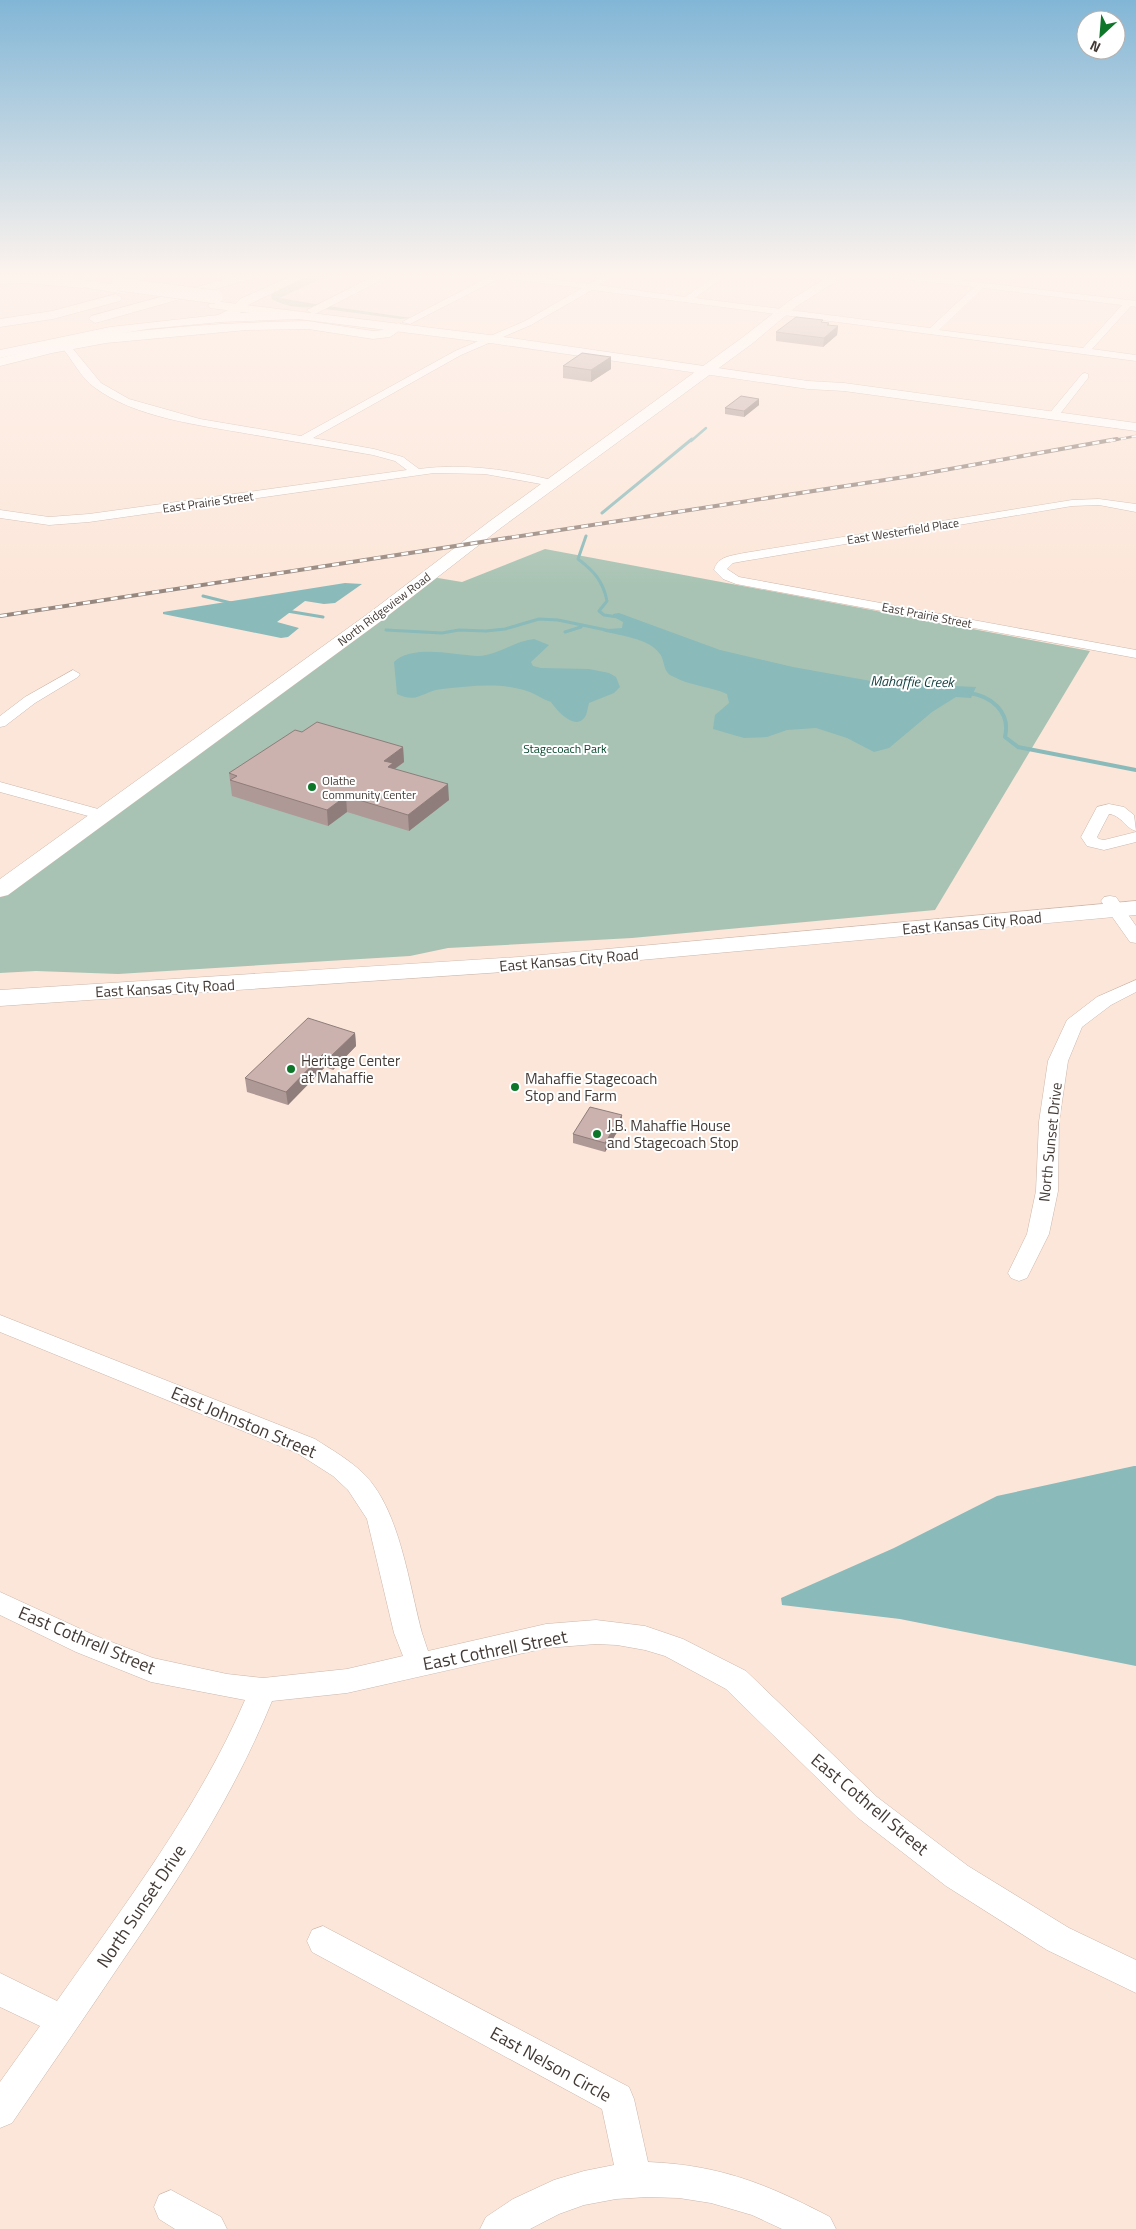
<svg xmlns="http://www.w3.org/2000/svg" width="1136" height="2229" viewBox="0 0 1136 2229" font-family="'Titillium Web',sans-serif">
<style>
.green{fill:#a8c3b3}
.water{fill:#8ababa}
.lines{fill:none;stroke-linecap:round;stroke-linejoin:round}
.stream-far2{stroke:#8ababa;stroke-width:2.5}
.stream-far1{stroke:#8ababa;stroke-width:3}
.stream{stroke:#8ababa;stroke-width:4}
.street-casing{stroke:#cdb7ab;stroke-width:1}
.secondary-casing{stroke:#cdb7ab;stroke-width:1}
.primary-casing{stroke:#cdb7ab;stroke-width:1}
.highway-casing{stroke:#cdb7ab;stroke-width:1}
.street{fill:#fff;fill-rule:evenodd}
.secondary{fill:#fff;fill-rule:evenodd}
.primary{fill:#fff;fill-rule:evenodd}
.highway{fill:#fff;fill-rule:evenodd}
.rail-far1-casing{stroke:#97887f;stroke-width:2.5}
.rail-casing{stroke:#97887f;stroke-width:4}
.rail-far1{stroke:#fff;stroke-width:2;stroke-dasharray:5.5;stroke-linecap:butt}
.rail{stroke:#fff;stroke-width:2.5;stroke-dasharray:7;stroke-linecap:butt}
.primary-bridge-casing{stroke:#cdb7ab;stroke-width:14;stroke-linecap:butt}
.primary-bridge{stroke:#fff;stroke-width:13}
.wall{fill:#af9996}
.shaded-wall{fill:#8e7d7a}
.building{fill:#cbb2af;stroke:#8e7d7a}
.poi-dot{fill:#0d7629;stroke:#fff;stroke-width:2}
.labels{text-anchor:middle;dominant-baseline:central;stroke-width:4;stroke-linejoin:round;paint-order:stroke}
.far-street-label{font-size:12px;fill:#433a35;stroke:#fff}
.far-park-label{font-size:12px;fill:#04472b;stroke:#fff}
.far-poi-label{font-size:12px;fill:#433a35;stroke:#fff;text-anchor:start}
.far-water-label{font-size:14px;font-style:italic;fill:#154242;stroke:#fff}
.street-label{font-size:15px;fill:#433a35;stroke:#fff}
.poi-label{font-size:15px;fill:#433a35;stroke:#fff;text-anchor:start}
.near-street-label{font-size:18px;fill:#433a35;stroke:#fff}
</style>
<rect width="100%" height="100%" fill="#fce6d9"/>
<path class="green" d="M314 274H330L280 298 321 305C307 310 284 307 272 299L271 295 274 292Z
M328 306 411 318 401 319 325 309Z
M545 549 1090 651 935 910 632 938 448 948 410 956 118 974 36 971 0 973V896L432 577 462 582Z"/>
<path class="water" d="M345 583 362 584 335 603 324 604 305 601 277 622 299 628 288 637 281 638 163 614V612Z
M619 613 720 650 793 667 882 683 976 687 971 698 956 697 932 712 889 748 874 752 847 738 816 728 787 730 767 737 744 738 713 729 715 715 729 703 727 694C709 686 690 686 672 676 663 672 665 661 660 654 649 638 620 636 603 631L608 629 622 628 623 622 614 617 613 614Z
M534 639 549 645 531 662 533 666 541 668 589 669 609 673 616 677 620 687 614 693 589 703C588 707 587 712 586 715 577 733 557 711 551 702 542 699 536 694 527 691 498 682 471 686 442 689 422 691 419 704 397 694L394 662C412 644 454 655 478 656 497 656 514 641 534 639Z
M1134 1466H1136V1666L900 1619 782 1605 781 1598 894 1548 997 1496Z"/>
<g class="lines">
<path class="stream-far2" d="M691 441 706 428"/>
<path class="stream-far1" d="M602 513 692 439
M586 536 578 559C594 571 603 581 607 601L599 611 604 615 618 617
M203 596 231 603
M287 611 323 617
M386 630 442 633 459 630 486 631 505 629 539 619 558 620 611 631
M565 632 581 627"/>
<path class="stream" d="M967 693C991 695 1011 712 1005 737L1018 747 1136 770"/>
<g class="street-casing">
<path id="street" d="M487 274H512L589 284 607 274H617L599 285 685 297 718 274H728L695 298 930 328 974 287 885 277 881 274H908L1129 300 1136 301V307L1131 306 1092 349 1136 355V361L592 290 531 325 461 355 313 438 374 449 403 457 419 469C464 463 512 470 556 481L558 483 556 485 552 486 485 474 434 473 89 522 49 525 0 518V510L49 517 89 514 407 470 395 461 373 455C332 448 290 441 249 434 200 425 135 418 94 387 82 379 71 358 61 346L63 344H69L101 383 129 399 200 419 301 436 455 351 525 321 582 288 500 278 410 324 402 322 490 276ZM983 288 1122 305 1083 348 939 330Z
M1085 373 1088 374V378L1056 419H1048V415L1082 374Z
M1099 499 1136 504V512L1099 505 1072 506 744 561 733 563 727 569 739 577 1136 650V658L736 584 723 579 714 570C718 556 731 556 744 553L1072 500Z
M73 670 80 674 78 677 35 703 5 726 0 727V716L25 697Z
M0 782 109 812 111 815 109 818 103 820 0 792Z
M1109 804 1124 807 1134 815 1136 831C1125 828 1121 815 1109 814L1097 837 1099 839 1104 840 1136 832V842L1104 850 1087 846 1081 837 1097 807Z
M1110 896 1116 897 1136 926V943L1130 942 1101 901 1104 897Z
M1136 980V992L1111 1005 1082 1027 1068 1061 1059 1122 1058 1191 1049 1234 1027 1278 1019 1281 1011 1278 1008 1273 1027 1234 1036 1191 1039 1122 1048 1061 1067 1020 1097 997Z
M0 1315 315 1439C332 1450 350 1460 365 1475 400 1511 409 1585 422 1633L428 1651 546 1624 596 1620 645 1626 683 1639 746 1671 877 1797 968 1866 1069 1928 1136 1960V1993L1047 1950 946 1886 857 1817 726 1689 665 1656 645 1650 617 1645 596 1644 546 1648 347 1693 272 1701C233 1797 179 1879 121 1963 85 2017 48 2070 12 2123L0 2128V2082L40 2026 0 2007V1973L57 2001C125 1904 198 1809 245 1700L151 1682 76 1652 0 1615V1592L96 1636 153 1658 227 1674 263 1678 347 1669 403 1656 394 1633 367 1519 348 1490 333 1476 297 1453 0 1332Z
M323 1926 629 2087 634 2099 648 2162C720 2165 767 2184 830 2217L836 2229H782L752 2215 711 2203 679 2198 647 2197 616 2199 584 2205 559 2214 530 2229H480L486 2217 513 2199 554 2180 584 2171 614 2165 602 2109 312 1952 307 1941 312 1930Z
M171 2190 221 2217 227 2229H175L159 2219 154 2207 159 2195Z"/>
</g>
<g class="secondary-casing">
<path id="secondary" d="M378 274H394L317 313 313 314 307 310Z
M832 274H848L797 306 753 343 502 527 381 621 8 895 0 897V879L369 613 490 521 743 337 789 301Z
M308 321 373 331 382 330 399 323 405 327 390 337 373 339 308 329 247 330 106 343 52 353 0 366V358C35 349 70 341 105 335 171 326 242 322 308 321Z
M1136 901V915L519 971 0 1006V990L519 957Z"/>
</g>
<g class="primary-casing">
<path id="primary" d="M15 274H45L124 286 130 290 124 294 21 277Z
M214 301 490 335 808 381 844 383 1136 423V431L844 391 808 389 490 343 210 308 208 305Z"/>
</g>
<g class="highway-casing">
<path id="highway" d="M73 274H135L129 277H79Z
M244 274H264L262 276 99 322 95 323 89 319 91 316Z
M296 274H312L248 305 240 313 296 312 302 316 300 319 221 322 147 329 73 342 0 358V350L110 327 218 315 232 308 240 299Z
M25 275 82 280 88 284 82 288 25 283 0 284V276Z
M116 294 122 298 120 301 53 319 0 327V319L52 311Z"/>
</g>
<use href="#street" class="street"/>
<use href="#secondary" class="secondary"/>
<use href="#primary" class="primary"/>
<use href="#highway" class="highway"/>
<g class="rail-far1-casing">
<path id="rail-far1" d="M1110 441 1136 436"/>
</g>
<g class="rail-casing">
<path id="rail" d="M0 616 911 476 1117 439"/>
</g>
<use href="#rail-far1" class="rail-far1"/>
<use href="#rail" class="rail"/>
<g class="primary-bridge-casing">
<path id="primary-bridge" d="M118 284 216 297"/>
</g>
<use href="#primary-bridge" class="primary-bridge"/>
</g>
<path class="wall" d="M823 322 829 323V325L838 326 837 335 823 347 776 341V332Z
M611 357V369L591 382 563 378V366Z
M759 399V405L744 417 725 414V408Z
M403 747 404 762 395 769 449 800 409 831 347 812 328 826 232 796 229 773Z
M355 1033 356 1046 333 1070 325 1067 288 1105 247 1092 245 1078Z
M622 1115V1124L605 1152 573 1143V1134Z"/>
<path class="shaded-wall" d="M838 326 837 335 823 347 824 338Z
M611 357V369L591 382V370Z
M759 399V405L744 417V411Z
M403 747 404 762 393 770 394 779 384 761Z
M448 784 449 800 409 831 408 815Z
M346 796 347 812 328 826 327 810Z
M355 1033 356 1046 333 1070 331 1056Z
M323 1054 325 1067 288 1105 286 1092Z
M622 1115V1124L605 1152V1143Z"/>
<path class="building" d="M796 317 823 320 821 322 829 323 827 325 838 326 824 338 776 332Z
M582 353 611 357 591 370 563 366Z
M741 396 759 399 744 411 725 408Z
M317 722 403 747 384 761 393 763 388 767 448 784 408 815 346 796 327 810 230 780 237 776 229 773 295 730 302 732Z
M308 1018 355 1033 331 1056 323 1054 286 1092 245 1078Z
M590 1107 622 1115 605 1143 573 1134Z"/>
<linearGradient id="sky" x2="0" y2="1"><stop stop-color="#82b6d6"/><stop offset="0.47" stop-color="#fef4ee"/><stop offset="1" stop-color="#fef4ee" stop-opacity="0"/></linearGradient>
<rect width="1136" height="586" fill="url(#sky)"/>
<g class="poi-dot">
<circle cx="312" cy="787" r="5"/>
<circle cx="291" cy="1069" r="5"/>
<circle cx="515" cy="1087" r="5"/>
<circle cx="597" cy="1134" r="5"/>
</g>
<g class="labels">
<g class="far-street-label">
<text transform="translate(208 502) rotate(-8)">East Prairie Street</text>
<text transform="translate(903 531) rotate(-9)">East Westerfield Place</text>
<text transform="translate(384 609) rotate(-37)">North Ridgeview Road</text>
<text transform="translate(927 615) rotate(11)">East Prairie Street</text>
</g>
<g class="far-park-label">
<text x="565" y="748">Stagecoach Park</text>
</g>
<g class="far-poi-label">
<text x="322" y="780">Olathe<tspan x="322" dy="14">Community Center</tspan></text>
</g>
<g class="far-water-label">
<text transform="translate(912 681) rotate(1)">Mahaffie Creek</text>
</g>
<g class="street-label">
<text transform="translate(972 923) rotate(-5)">East Kansas City Road</text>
<text transform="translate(569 960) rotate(-5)">East Kansas City Road</text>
<text transform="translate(165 988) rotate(-3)">East Kansas City Road</text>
<text transform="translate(1050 1142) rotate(-84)">North Sunset Drive</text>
</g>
<g class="poi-label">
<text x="301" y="1060">Heritage Center<tspan x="301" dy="17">at Mahaffie</tspan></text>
<text x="525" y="1078">Mahaffie Stagecoach<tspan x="525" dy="17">Stop and Farm</tspan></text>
<text x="607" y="1125">J.B. Mahaffie House<tspan x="607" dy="17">and Stagecoach Stop</tspan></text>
</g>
<g class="near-street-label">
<text transform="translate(244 1422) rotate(23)">East Johnston Street</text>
<text transform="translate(87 1640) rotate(23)">East Cothrell Street</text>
<text transform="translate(495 1650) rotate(-11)">East Cothrell Street</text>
<text transform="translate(870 1804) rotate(40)">East Cothrell Street</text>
<text transform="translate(141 1906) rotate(-56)">North Sunset Drive</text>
<text transform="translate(551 2064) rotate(29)">East Nelson Circle</text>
</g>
</g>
<g transform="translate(1101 35) rotate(206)"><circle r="24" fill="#ffffff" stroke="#b4b0ae"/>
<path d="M0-4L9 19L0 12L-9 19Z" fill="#0d7629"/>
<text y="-8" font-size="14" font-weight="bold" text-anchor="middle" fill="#433a35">N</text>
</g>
</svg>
